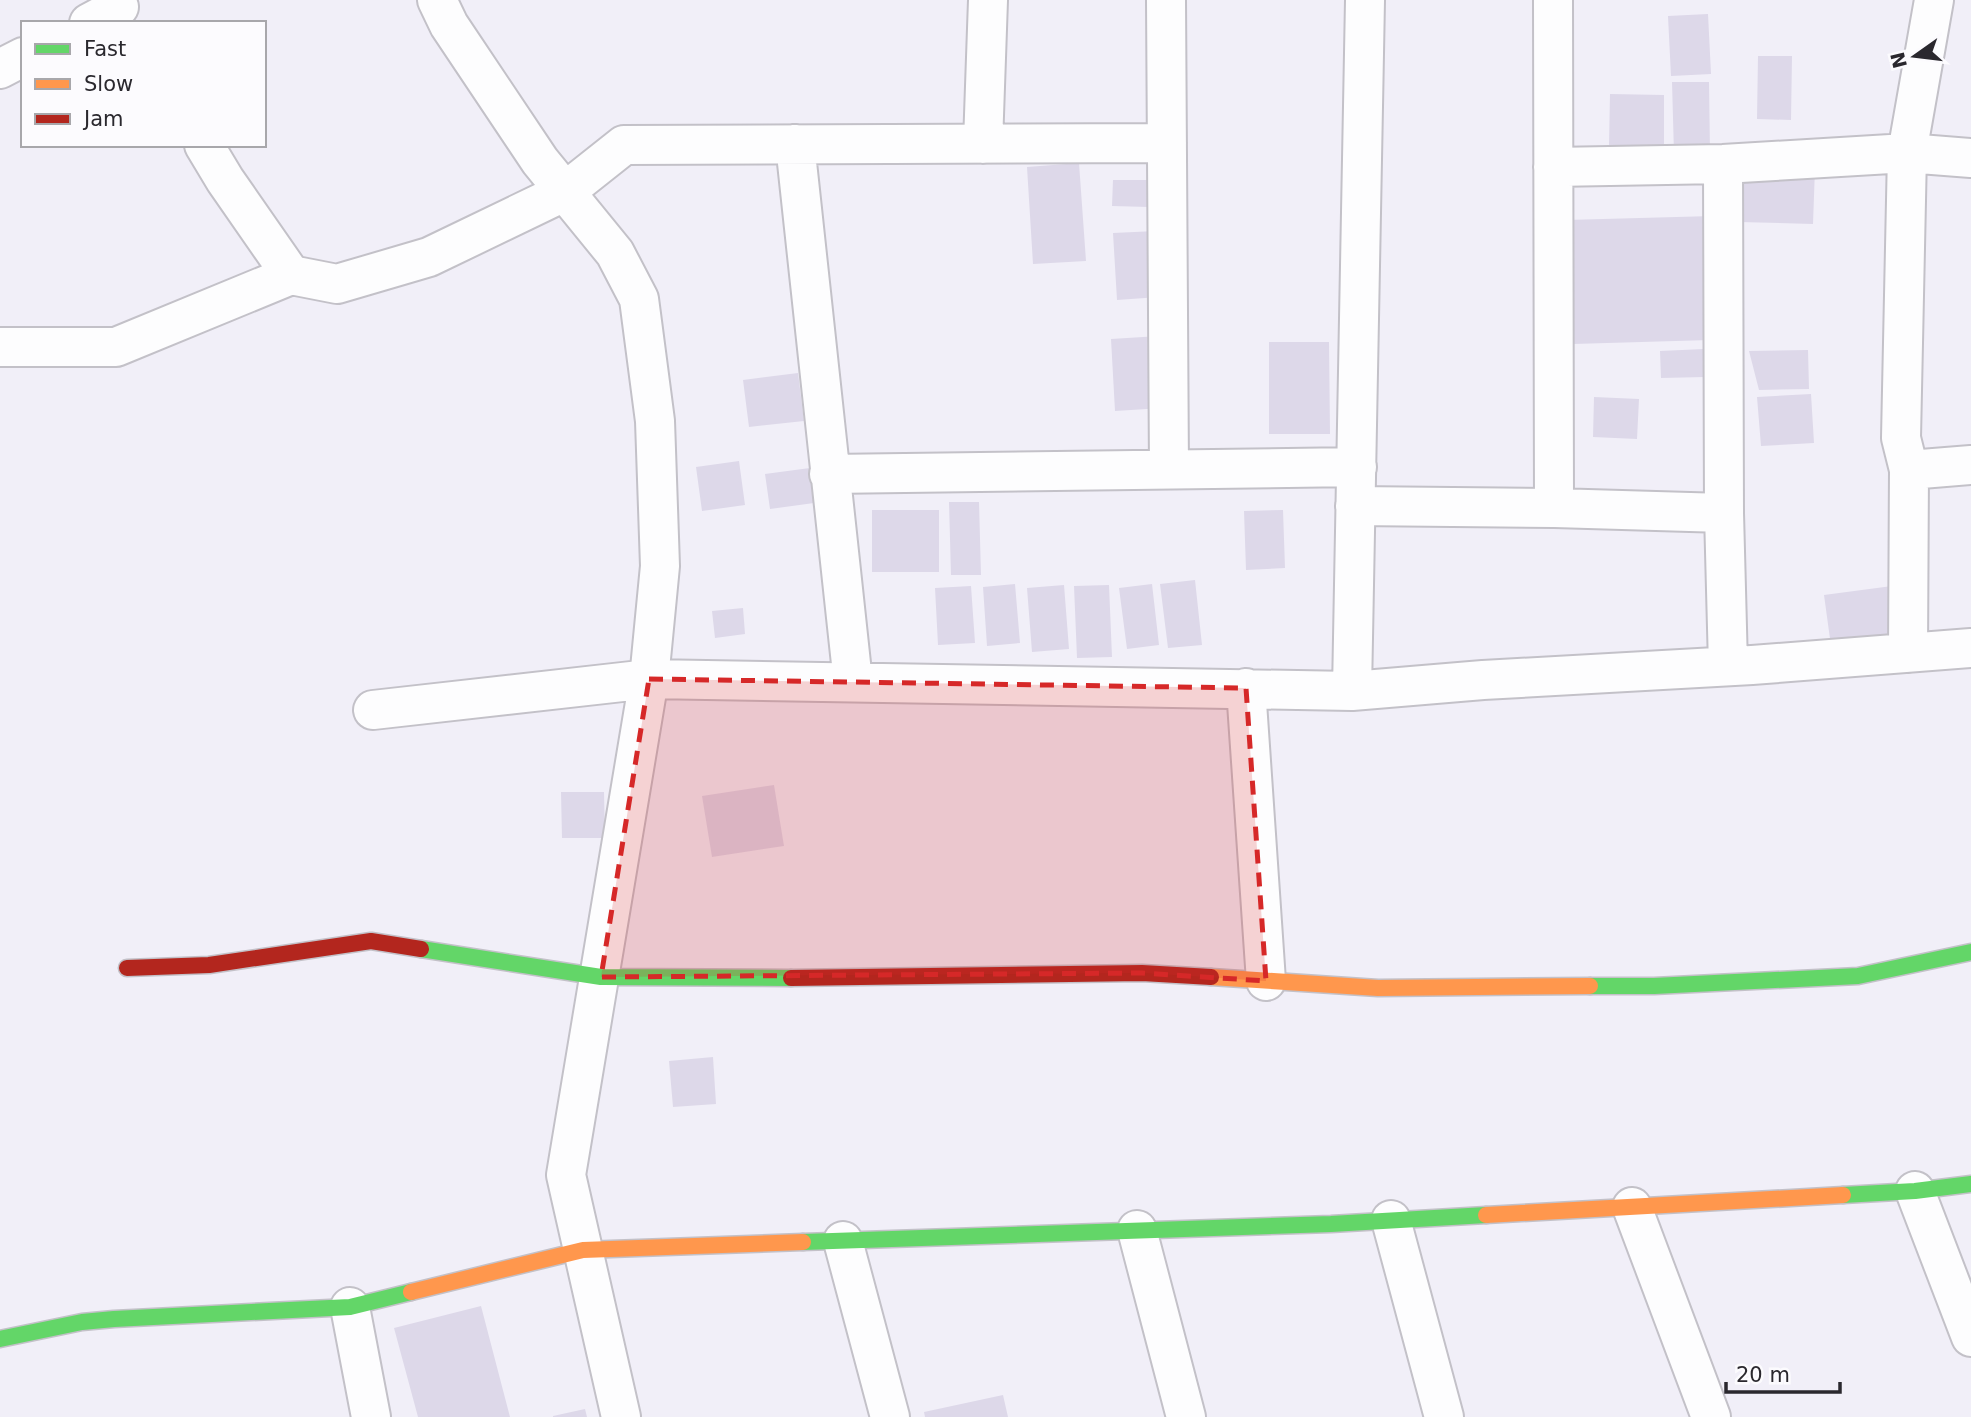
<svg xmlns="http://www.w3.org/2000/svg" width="1971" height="1417" viewBox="0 0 1971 1417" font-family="'DejaVu Sans',sans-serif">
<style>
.building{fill:#ddd8e9}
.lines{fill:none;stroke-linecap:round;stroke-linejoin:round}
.street-casing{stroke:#c3c1c8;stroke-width:42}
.fast-casing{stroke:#c3c1c8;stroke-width:19}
.slow-casing{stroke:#c3c1c8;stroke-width:19}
.jam-casing{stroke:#c3c1c8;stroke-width:19}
.street{stroke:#fdfdfe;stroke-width:38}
.fast{stroke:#63d668;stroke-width:16}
.slow{stroke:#ff974d;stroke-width:16}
.jam{stroke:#b3261e;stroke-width:16}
.marked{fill:#d62828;fill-opacity:0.2;stroke:#d62828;stroke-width:5;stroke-dasharray:14 9;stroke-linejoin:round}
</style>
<rect width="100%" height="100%" fill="#f1eff8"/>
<path class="building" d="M1708 14 1711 74 1671 76 1668 16Z
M1758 56H1792L1791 120 1757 119Z
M1672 82H1709L1710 153 1674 154Z
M1610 94 1664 95V146H1609Z
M1079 163 1086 261 1033 264 1027 167Z
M1740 166 1815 168 1813 224 1739 222Z
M1113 180H1149V207L1112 206Z
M1713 216 1710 340 1573 344 1566 220Z
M1156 231 1159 297 1117 300 1113 233Z
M1159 336 1163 408 1115 411 1111 339Z
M1269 342H1329L1330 434H1269Z
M1704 349 1705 377 1661 378 1660 351Z
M1808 350 1809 389 1759 390 1749 351Z
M798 373 804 421 749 427 743 380Z
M1811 394 1814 443 1761 446 1757 397Z
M1594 397 1639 399 1637 439 1593 437Z
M739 461 745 505 702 511 696 467Z
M810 468 814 503 770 509 765 474Z
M949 502H979L981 575H951Z
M872 510H939V572H872Z
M1283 510 1285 568 1246 570 1244 511Z
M1195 580 1202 645 1168 648 1160 584Z
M1015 584 1020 643 987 646 983 587Z
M1152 584 1159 645 1127 649 1119 588Z
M1064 585 1069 649 1032 652 1027 588Z
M1109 585 1112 657 1077 658 1074 586Z
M971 586 975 643 938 645 935 588Z
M1892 586 1899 636 1831 646 1824 595Z
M743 608 745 634 715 638 712 611Z
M774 785 784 846 712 857 702 796Z
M561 792H604L605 838H562Z
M713 1057 716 1104 673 1107 669 1061Z
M481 1306 510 1417H418L394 1328Z
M1003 1395 1008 1417H925L924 1412Z
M585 1409 587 1417H553V1416Z"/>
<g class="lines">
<g class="street-casing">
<path id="street" d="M437 0 449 25 540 161 615 253 639 299 655 421 660 566 649 679 566 1175 621 1417
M1166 0 1169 469
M1553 0 1554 508
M89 23 119 7
M0 69 23 57
M795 144 853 682
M983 144 988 0
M204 145 225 180 291 275 337 284 429 257 566 191 624 145 1167 143
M1723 164 1724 513 1728 666
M1553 167 1723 164 1907 153 1971 158
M0 347H116L291 275
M1909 470 1971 465
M829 474 1357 467
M1355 506 1554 508 1724 513
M1908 653 1909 470 1901 438 1907 153 1934 0
M1246 688 1266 981
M1352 691 1365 0
M373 710 649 679 1352 691 1483 680 1752 665 1971 648
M1915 1191 1971 1337
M1632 1207 1711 1417
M1391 1220 1444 1417
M1137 1230 1186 1417
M843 1241 890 1417
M350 1307 371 1417"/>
</g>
<g class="fast-casing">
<path id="fast" d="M421 949 601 977 791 978
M1590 986H1654L1858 976 1971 952
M1843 1195 1915 1191 1971 1184
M803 1242 1331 1224 1486 1215
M0 1339 82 1322 114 1319 350 1307 411 1292"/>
</g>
<g class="slow-casing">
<path id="slow" d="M1211 977 1378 988 1590 986
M1486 1215 1843 1195
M411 1292 583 1250 803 1242"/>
</g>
<g class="jam-casing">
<path id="jam" d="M127 968 209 965 371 941 421 949
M791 978 1142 973 1211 977"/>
</g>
<use href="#street" class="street"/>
<use href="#fast" class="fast"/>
<use href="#slow" class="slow"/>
<use href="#jam" class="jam"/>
</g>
<path class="marked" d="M649 679 1246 688 1266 981 1142 973 601 977Z"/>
<rect x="21" y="21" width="245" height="126" fill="#fcfbfe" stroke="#a8a7ab" stroke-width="2"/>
<rect x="35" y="44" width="35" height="10" fill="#63d668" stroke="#a8a7ab" stroke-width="2"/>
<text x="84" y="56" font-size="21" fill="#2a282e">Fast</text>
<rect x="35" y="79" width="35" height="10" fill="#ff974d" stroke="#a8a7ab" stroke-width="2"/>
<text x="84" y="91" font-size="21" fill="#2a282e">Slow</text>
<rect x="35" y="114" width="35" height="10" fill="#b3261e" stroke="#a8a7ab" stroke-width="2"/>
<text x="84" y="126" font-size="21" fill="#2a282e">Jam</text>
<g transform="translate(1915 56) rotate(256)" stroke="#fcfbfe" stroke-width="5" paint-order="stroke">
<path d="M0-5L12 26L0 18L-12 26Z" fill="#2a282e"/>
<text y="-10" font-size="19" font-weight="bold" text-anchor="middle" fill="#2a282e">N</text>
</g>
<path d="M1726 1382v10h114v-10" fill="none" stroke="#2a282e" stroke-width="3.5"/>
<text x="1736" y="1382" font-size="21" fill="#2a282e" stroke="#fcfbfe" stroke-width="5" paint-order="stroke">20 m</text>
</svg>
